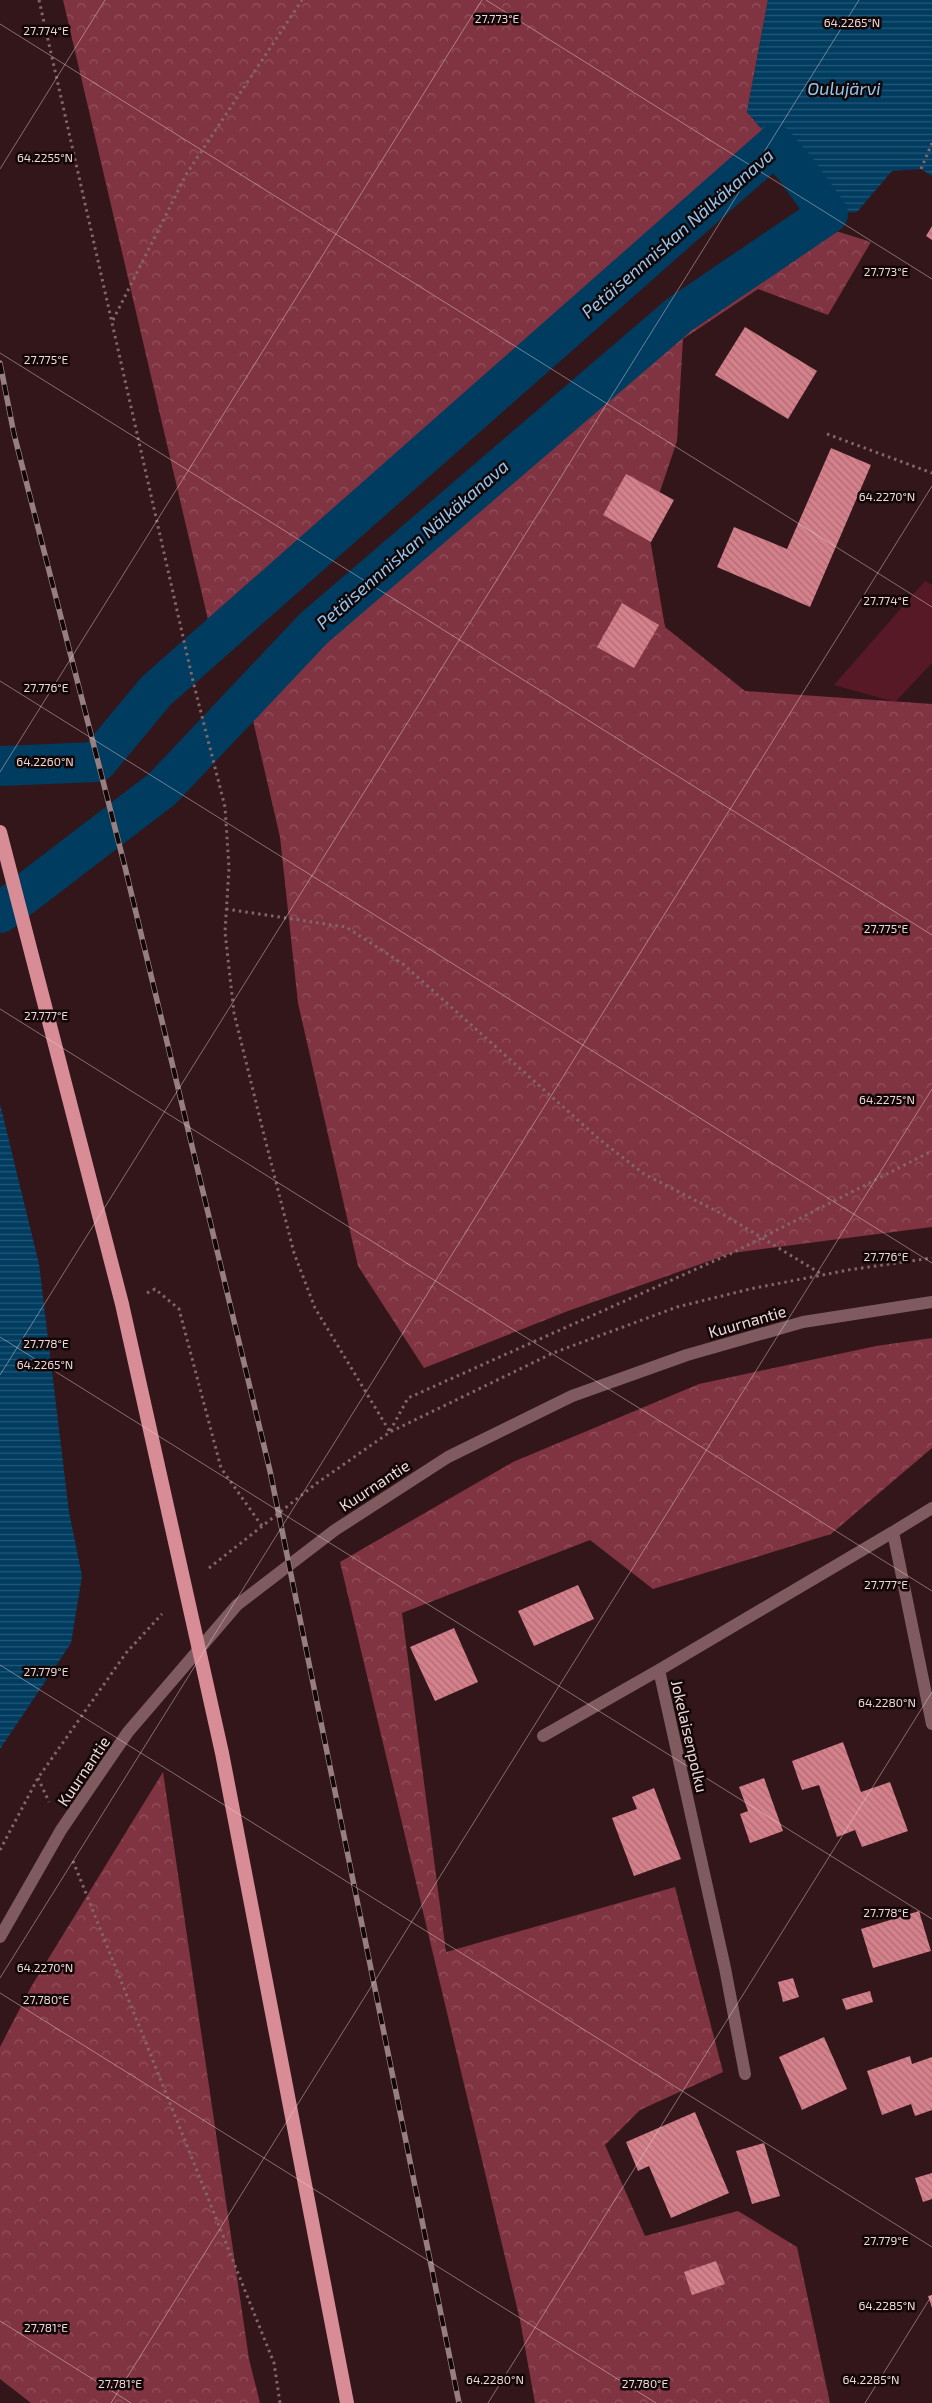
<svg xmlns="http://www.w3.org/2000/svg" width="932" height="2403" viewBox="0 0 932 2403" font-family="'Exo 2',sans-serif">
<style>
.green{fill:#571925}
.forest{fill:url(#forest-crowns)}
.water{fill:url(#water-rules)}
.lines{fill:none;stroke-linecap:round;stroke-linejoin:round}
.canal{stroke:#003c60;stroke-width:40}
.building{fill:url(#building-back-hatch)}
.path{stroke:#81676a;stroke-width:3;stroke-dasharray:2.5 4;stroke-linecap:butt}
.minor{stroke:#7f5b5f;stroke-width:12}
.tertiary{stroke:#7f5b5f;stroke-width:12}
.trunk{stroke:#d88c96;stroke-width:14}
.rail-casing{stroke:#977e80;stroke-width:5.5}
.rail{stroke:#120607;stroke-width:4;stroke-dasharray:11;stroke-linecap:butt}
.ticks{fill:none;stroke:#eed9da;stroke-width:1;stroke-opacity:0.45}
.labels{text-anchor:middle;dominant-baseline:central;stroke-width:5;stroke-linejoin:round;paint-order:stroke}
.street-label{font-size:16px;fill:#eed9da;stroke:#120607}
.water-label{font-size:18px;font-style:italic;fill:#92c7f1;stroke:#120607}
.ticks-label{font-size:12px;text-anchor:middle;fill:#eed9da;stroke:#120607;stroke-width:5;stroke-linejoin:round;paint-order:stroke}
</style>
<defs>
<pattern id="forest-crowns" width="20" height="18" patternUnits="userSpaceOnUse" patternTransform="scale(1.25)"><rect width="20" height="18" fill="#803441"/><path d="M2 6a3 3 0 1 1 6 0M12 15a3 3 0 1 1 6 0" fill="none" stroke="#92515c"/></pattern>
<pattern id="water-rules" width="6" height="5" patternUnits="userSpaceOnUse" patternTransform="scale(1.25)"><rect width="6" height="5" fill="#003c60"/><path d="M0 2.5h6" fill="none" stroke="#265876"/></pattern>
<pattern id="building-back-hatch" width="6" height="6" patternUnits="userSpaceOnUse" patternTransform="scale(1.25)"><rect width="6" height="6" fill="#d5808b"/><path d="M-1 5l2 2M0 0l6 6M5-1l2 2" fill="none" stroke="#aa6d75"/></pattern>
</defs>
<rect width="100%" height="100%" fill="#33161a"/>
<path class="green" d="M925 581 932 585V663L895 702 834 685Z"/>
<path class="forest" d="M63 0H768L747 112 775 145 213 641Z
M814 224 871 242 828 315 758 289 683 339 677 441 648 527 665 627 745 691 932 704V1227L732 1253 568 1311 424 1368 358 1266 298 1003 280 837 248 699 314 628 679 315Z
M932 1338V1448L831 1534 653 1589 590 1540 402 1613 446 1952 675 1887 723 2072 640 2110 605 2145 645 2236 738 2211 797 2247 830 2403H535L520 2320 340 1562 513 1462 699 1384 876 1346Z
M163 1772 249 2359 260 2403H31L0 2379V2047L31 1987Z"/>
<path class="water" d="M768 0H932V176L921 169 892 171 857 212 828 214 795 168 747 112Z
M0 1104 39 1264 69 1512 82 1576 71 1643 0 1749Z"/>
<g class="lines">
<path class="canal" d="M0 766 97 762 156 691 775 145 795 168 828 214 679 315 314 628 162 789 0 913"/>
</g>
<path class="building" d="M932 226V240L926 236Z
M745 327 817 371 788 419 715 375Z
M831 448 871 465 810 607 717 567 734 527 787 549Z
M626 474 674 500 651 542 603 515Z
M622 603 659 625 634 668 597 647Z
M578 1585 594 1619 534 1646 518 1611Z
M454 1628 478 1682 435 1701 410 1647Z
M843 1742 861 1792 890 1782 908 1831 862 1847 855 1830 837 1837 819 1785 802 1790 792 1761Z
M764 1778 783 1831 750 1843 740 1814 748 1811 739 1787Z
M654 1788 681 1859 634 1876 612 1818 637 1809 632 1797Z
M919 1911 931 1951 873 1968 861 1929Z
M793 1978 799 1997 783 2002 778 1982Z
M870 1991 873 2002 846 2010 842 1999Z
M824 2037 847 2089 802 2110 779 2057Z
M910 2056 912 2064 932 2057V2110L915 2116 911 2104 882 2115 867 2071Z
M695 2112 729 2193 671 2218 649 2166 638 2171 626 2142Z
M764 2143 780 2196 752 2204 736 2151Z
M932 2173V2199L923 2202 915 2178Z
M716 2261 725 2284 692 2295 684 2272Z
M932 2295V2308L928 2296Z"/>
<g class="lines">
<path class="path" d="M39 0 193 681 225 807 229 868 225 932 234 1013 264 1135 294 1253 315 1308 390 1432
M921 169 932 143
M113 320 187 173 302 0
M827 434 932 473
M226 909 346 927 403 964 599 1139 644 1174 726 1216 823 1275
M147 1293 155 1289 179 1309 221 1468 262 1526
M390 1431 408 1398 732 1253 932 1151
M209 1568 317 1483 390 1432 553 1353 677 1307 750 1289 848 1270 932 1258
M38 1778 49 1802
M0 1850 38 1778 126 1653 162 1614
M73 1861 274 2363 280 2403"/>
<path class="minor" d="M932 1508 893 1532 932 1724
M543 1736 659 1670
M745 2074 725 1968 659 1670 893 1532"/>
<path class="tertiary" d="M0 1937 61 1830 128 1732 237 1605 335 1530 448 1457 572 1396 687 1355 803 1322 932 1302"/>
<path class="trunk" d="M0 832 122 1304 222 1753 347 2403"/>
<g class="rail-casing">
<path id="rail" d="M0 363 14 434 125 867 270 1471 459 2403"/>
</g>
<use href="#rail" class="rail"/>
</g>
<path class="ticks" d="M486 0 932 279M0 24 932 607M0 169 105 0M0 353 932 935M0 681 932 1263M0 772 482 0M0 1009 932 1591M0 1337 932 1919M0 1375 859 0M0 1665 932 2247M0 1978 932 486M0 1993 656 2403M0 2321 131 2403M111 2403 932 1089M488 2403 932 1692M865 2403 932 2295"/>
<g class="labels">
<g class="street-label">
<text transform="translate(747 1321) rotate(-16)">Kuurnantie</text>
<text transform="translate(374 1485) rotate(-33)">Kuurnantie</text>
<text transform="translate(690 1736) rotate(77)">Jokelaisenpolku</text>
<text transform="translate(83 1771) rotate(-56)">Kuurnantie</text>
</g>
<g class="water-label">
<text x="844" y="88">Oulujärvi</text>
<text transform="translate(677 233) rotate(-41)">Petäisennniskan Nälkäkanava</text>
<text transform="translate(412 544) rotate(-41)">Petäisennniskan Nälkäkanava</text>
</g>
</g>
<g class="ticks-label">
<text x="497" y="23">27.773°E</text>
<text x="852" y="27">64.2265°N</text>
<text x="46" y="35">27.774°E</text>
<text x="45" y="162">64.2255°N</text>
<text x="886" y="276">27.773°E</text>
<text x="46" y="364">27.775°E</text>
<text x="887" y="501">64.2270°N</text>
<text x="886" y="605">27.774°E</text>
<text x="46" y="692">27.776°E</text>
<text x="45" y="766">64.2260°N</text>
<text x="886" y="933">27.775°E</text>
<text x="46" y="1020">27.777°E</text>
<text x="887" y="1104">64.2275°N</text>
<text x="886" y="1261">27.776°E</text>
<text x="46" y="1348">27.778°E</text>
<text x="45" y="1369">64.2265°N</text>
<text x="886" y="1589">27.777°E</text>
<text x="46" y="1676">27.779°E</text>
<text x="887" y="1707">64.2280°N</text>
<text x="886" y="1917">27.778°E</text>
<text x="45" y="1972">64.2270°N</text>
<text x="46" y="2004">27.780°E</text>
<text x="886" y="2245">27.779°E</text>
<text x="887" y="2310">64.2285°N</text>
<text x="46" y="2332">27.781°E</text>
<text x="495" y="2384">64.2280°N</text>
<text x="871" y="2384">64.2285°N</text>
<text x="120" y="2388">27.781°E</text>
<text x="645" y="2388">27.780°E</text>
</g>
</svg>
